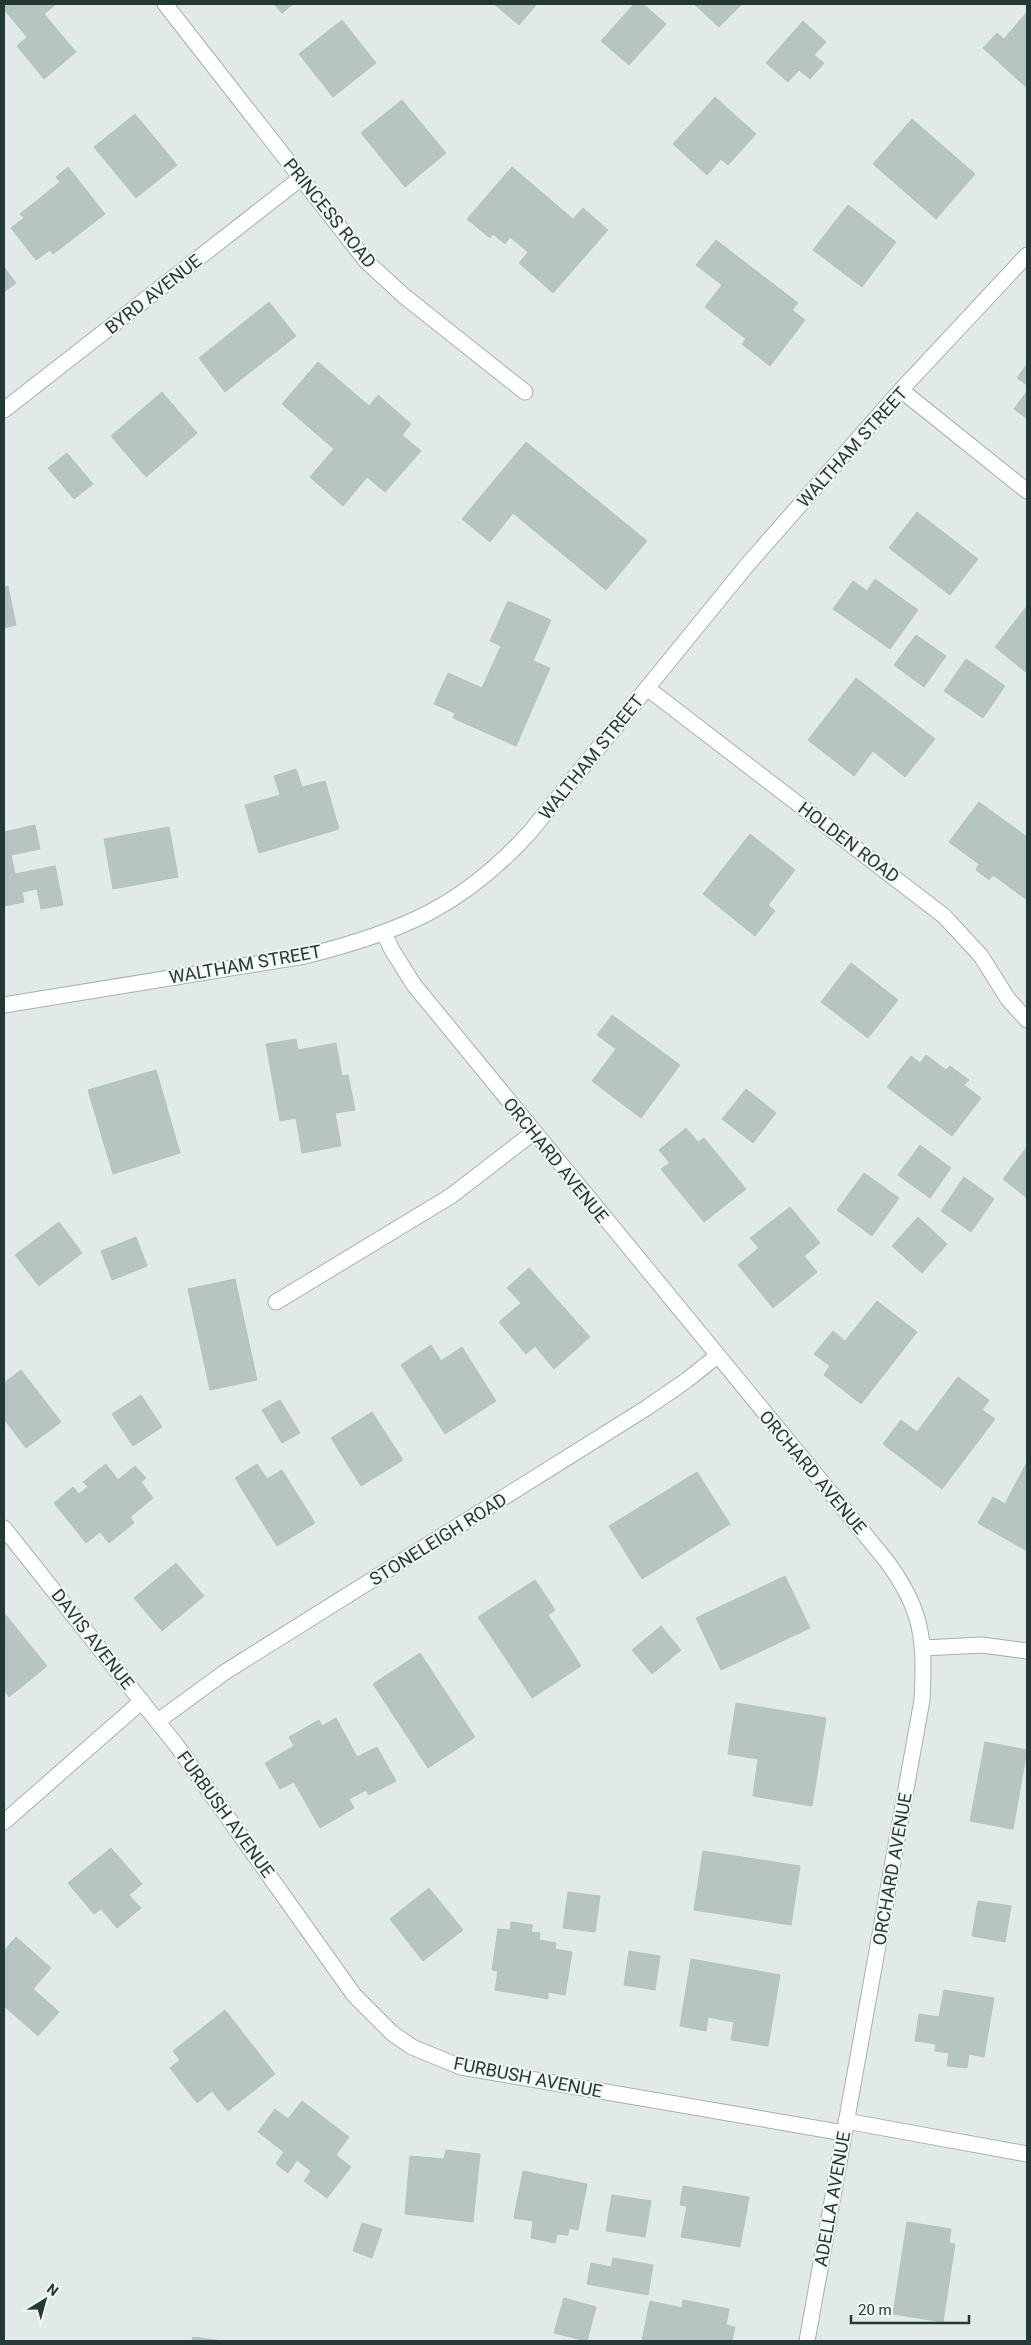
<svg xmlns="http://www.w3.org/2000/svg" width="1031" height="2345" viewBox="0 0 1031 2345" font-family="Roboto,sans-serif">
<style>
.building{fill:#b6c5c0;stroke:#b4c3be}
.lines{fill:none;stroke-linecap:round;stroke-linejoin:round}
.lane-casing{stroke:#a4b1ae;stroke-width:17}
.street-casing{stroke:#a4b1ae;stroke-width:17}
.secondary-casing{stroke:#a0b5af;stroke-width:17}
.lane{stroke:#fff;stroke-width:15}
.street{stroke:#fff;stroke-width:15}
.secondary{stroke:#fff;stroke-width:15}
.labels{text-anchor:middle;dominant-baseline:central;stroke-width:4;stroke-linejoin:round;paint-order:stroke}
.street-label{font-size:18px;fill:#223935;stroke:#f1f7f4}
</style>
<rect width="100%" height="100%" fill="#e1eae7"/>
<path class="building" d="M4 4H56L44 14 76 52 44 79 17 46 27 37 4 9Z
M274 4H293L282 13Z
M494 4H537L519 25Z
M634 4H643L666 24 629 65 601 41Z
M694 4H742L719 27Z
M1027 12V88L983 48 997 33 1004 39Z
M342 20 376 63 333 97 299 54Z
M803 21 826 42 814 55 824 63 810 79 799 70 788 82 766 63Z
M715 97 756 134 728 165 721 159 707 175 673 144Z
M402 100 446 153 405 187 361 133Z
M135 114 177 165 136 198 94 147Z
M912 119 975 174 936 219 873 164Z
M68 167 105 214 53 254 50 250 36 260 11 228 24 218 20 214 60 182 56 177Z
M512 167 573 219 583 208 608 230 553 293 519 263 528 252 510 237 505 244 493 234 490 238 467 219Z
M848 205 896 242 862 287 813 250Z
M716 240 798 303 792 310 805 320 770 366 742 344 746 339 705 307 722 285 696 265Z
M4 267 16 283 4 292Z
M269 302 296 336 225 392 199 358Z
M318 362 369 406 378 395 411 424 402 435 421 451 385 492 367 477 343 506 310 477 334 449 282 404Z
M1027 364V385L1017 378Z
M1027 391V419L1014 409Z
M162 392 197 433 146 477 111 436Z
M526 442 647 541 606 590 513 513 490 542 462 519Z
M67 453 93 484 74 499 48 468Z
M917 512 978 559 950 595 889 548Z
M875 579 918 610 890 649 833 609 853 581 867 591Z
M8 586 16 625 4 628V587Z
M508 601 551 620 533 661 550 668 516 746 453 718 455 713 434 704 448 673 482 688 501 646 490 641Z
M1027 606V673L995 647Z
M916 635 946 656 924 687 894 665Z
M966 659 1005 686 983 718 944 691Z
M856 678 935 739 905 777 873 751 854 776 808 740Z
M296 769 302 787 325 781 339 829 259 853 245 805 280 795 274 776Z
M979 802 1027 837V900L993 875 989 880 976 870 979 864 949 842Z
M35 825 40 849 11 855 15 874 55 866 63 905 41 909 37 889 22 892 24 902 4 906V832Z
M169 827 178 877 113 889 104 839Z
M750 834 795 870 768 905 775 911 755 936 703 894Z
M851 963 898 1000 868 1038 821 1002Z
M612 1015 680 1065 641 1118 592 1081 616 1049 597 1035Z
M296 1039 298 1050 336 1043 342 1076 348 1075 355 1110 335 1113 341 1146 302 1153 296 1118 280 1121 266 1044Z
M926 1055 946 1070 950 1066 969 1080 964 1085 981 1098 952 1136 887 1087 911 1056 920 1063Z
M156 1070 180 1153 113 1174 88 1090Z
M746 1089 776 1113 753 1143 722 1119Z
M686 1128 698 1142 704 1138 746 1189 704 1222 661 1169 670 1163 659 1150Z
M920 1145 951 1168 930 1198 898 1175Z
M1027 1147V1198L1003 1179Z
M864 1173 899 1198 872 1236 837 1210Z
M964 1177 994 1199 971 1232 941 1211Z
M790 1207 820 1243 804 1256 817 1272 773 1308 738 1265 759 1248 750 1238Z
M918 1217 947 1244 922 1273 892 1246Z
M59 1222 82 1253 39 1286 15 1255Z
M136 1237 147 1266 112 1280 101 1251Z
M529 1268 590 1337 554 1369 535 1346 526 1354 499 1322 521 1303 507 1288Z
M235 1279 257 1380 210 1390 188 1289Z
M877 1301 917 1332 861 1404 824 1375 830 1366 814 1354 833 1331 845 1341Z
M431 1345 441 1361 462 1347 496 1401 445 1434 401 1365Z
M21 1370 61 1422 26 1448 4 1419V1383Z
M958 1377 989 1400 982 1410 995 1419 942 1489 883 1444 901 1420 917 1432Z
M141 1395 162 1427 133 1446 112 1414Z
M280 1400 300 1433 282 1443 262 1410Z
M372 1412 403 1460 361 1486 331 1438Z
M1027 1462V1551L978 1523 993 1497 1005 1504Z
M106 1464 118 1480 135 1466 146 1478 141 1482 153 1498 130 1517 134 1523 109 1543 100 1532 86 1543 54 1503 73 1487 79 1494 88 1487 83 1482Z
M257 1464 267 1479 282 1470 315 1523 277 1546 235 1478Z
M697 1472 730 1524 642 1579 609 1526Z
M176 1563 204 1596 162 1631 134 1598Z
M785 1576 810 1628 721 1670 696 1618Z
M535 1580 555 1610 548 1615 581 1666 532 1698 478 1617Z
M5 1614 47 1666 9 1697 4 1690Z
M661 1626 681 1650 652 1674 632 1650Z
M420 1653 475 1737 428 1768 373 1684Z
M736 1703 826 1718 812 1806 753 1796 758 1759 728 1754Z
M336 1718 357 1757 377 1747 396 1781 369 1795 366 1790 349 1799 354 1808 320 1828 294 1782 280 1789 265 1763 294 1746 289 1737 319 1720 322 1726Z
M985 1742 1027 1750 1013 1829 970 1821Z
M111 1848 142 1884 129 1895 141 1908 117 1928 101 1909 94 1914 68 1883Z
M703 1851 800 1866 791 1925 694 1910Z
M429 1888 463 1930 423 1961 390 1919Z
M568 1892 600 1896 595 1932 563 1928Z
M978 1901 1011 1906 1005 1942 972 1936Z
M511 1922 533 1925 531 1932 540 1933 539 1940 556 1943 555 1949 572 1952 565 1995 548 1992V1999L495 1990 498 1971 492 1970 498 1929 510 1930Z
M16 1937 51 1968 33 1989 59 2012 38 2036 4 2006V1951Z
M629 1951 660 1956 655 1990 624 1985Z
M691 1959 780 1975 768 2046 731 2040 734 2022 708 2017 706 2031 680 2026Z
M944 1990 994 1998 984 2057 969 2054 967 2068 947 2066 949 2053 935 2051 936 2044 915 2041 919 2014 939 2017Z
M225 2010 275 2074 228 2111 212 2091 197 2103 170 2068 180 2060 173 2051Z
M302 2101 349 2137 336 2155 351 2167 327 2198 304 2181 311 2171 297 2160 288 2173 276 2164 284 2152 258 2132 275 2109 288 2119Z
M446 2150 480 2154 473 2222 405 2214 410 2156 444 2159Z
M523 2171 587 2184 578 2230 569 2228 568 2235 557 2234 555 2243 531 2238 533 2221 514 2218Z
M683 2186 749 2197 740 2247 681 2237 687 2206 680 2205Z
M612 2195 651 2201 645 2237 606 2231Z
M907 2222 951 2229 949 2243 955 2244 943 2322 893 2314Z
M362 2223 382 2229 372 2258 353 2251Z
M613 2258 653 2265 648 2295 587 2284 591 2263 611 2267Z
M564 2298 596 2307 587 2341 554 2333Z
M683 2300 729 2309 726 2325 735 2327 732 2341H642L650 2301 682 2308Z
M193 2337 223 2341H192Z"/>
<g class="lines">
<g class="lane-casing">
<path id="lane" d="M276 1302 451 1196 534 1132"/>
</g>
<g class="street-casing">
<path id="street" d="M165 4 366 261 404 296 525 392
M901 390 1027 491
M4 410 301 178
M647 688 944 916 981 956 1008 999 1027 1020
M384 933 392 950 414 985 885 1559C923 1609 925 1639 922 1700L807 2341
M4 1528 177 1746 354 1995 392 2033 412 2047 461 2067 844 2133
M923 1648 982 1645 1027 1651
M158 1721 225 1672 648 1407 687 1380 717 1356
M4 1822 142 1701
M846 2121 1027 2154"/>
</g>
<g class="secondary-casing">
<path id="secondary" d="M4 1005 305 956C401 932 462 907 530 832L748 564 901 390 1027 255"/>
</g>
<use href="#lane" class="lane"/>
<use href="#street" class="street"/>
<use href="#secondary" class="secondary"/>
</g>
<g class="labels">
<g class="street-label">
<text transform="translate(330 213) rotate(51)">PRINCESS ROAD</text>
<text transform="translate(153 294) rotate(-38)">BYRD AVENUE</text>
<text transform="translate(852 447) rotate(-48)">WALTHAM STREET</text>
<text transform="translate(591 757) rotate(-51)">WALTHAM STREET</text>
<text transform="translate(849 842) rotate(37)">HOLDEN ROAD</text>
<text transform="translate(245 964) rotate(-10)">WALTHAM STREET</text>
<text transform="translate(556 1160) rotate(51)">ORCHARD AVENUE</text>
<text transform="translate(813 1472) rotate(50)">ORCHARD AVENUE</text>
<text transform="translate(438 1539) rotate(-32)">STONELEIGH ROAD</text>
<text transform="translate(93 1639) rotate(52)">DAVIS AVENUE</text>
<text transform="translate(226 1814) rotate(54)">FURBUSH AVENUE</text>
<text transform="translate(892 1869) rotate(-80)">ORCHARD AVENUE</text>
<text transform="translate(528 2077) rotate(11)">FURBUSH AVENUE</text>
<text transform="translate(832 2199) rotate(-80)">ADELLA AVENUE</text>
</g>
</g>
<rect width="1031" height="2345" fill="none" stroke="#223935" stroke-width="10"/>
<g transform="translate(45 2300) rotate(37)" stroke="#f1f7f4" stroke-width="4" paint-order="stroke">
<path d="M0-4L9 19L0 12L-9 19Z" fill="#223935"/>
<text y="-8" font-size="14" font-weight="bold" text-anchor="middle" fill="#223935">N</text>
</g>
<path d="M851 2315v8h118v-8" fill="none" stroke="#223935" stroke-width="2.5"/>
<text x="858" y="2315" font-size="15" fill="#223935" stroke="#f1f7f4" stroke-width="4" paint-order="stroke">20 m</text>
</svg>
